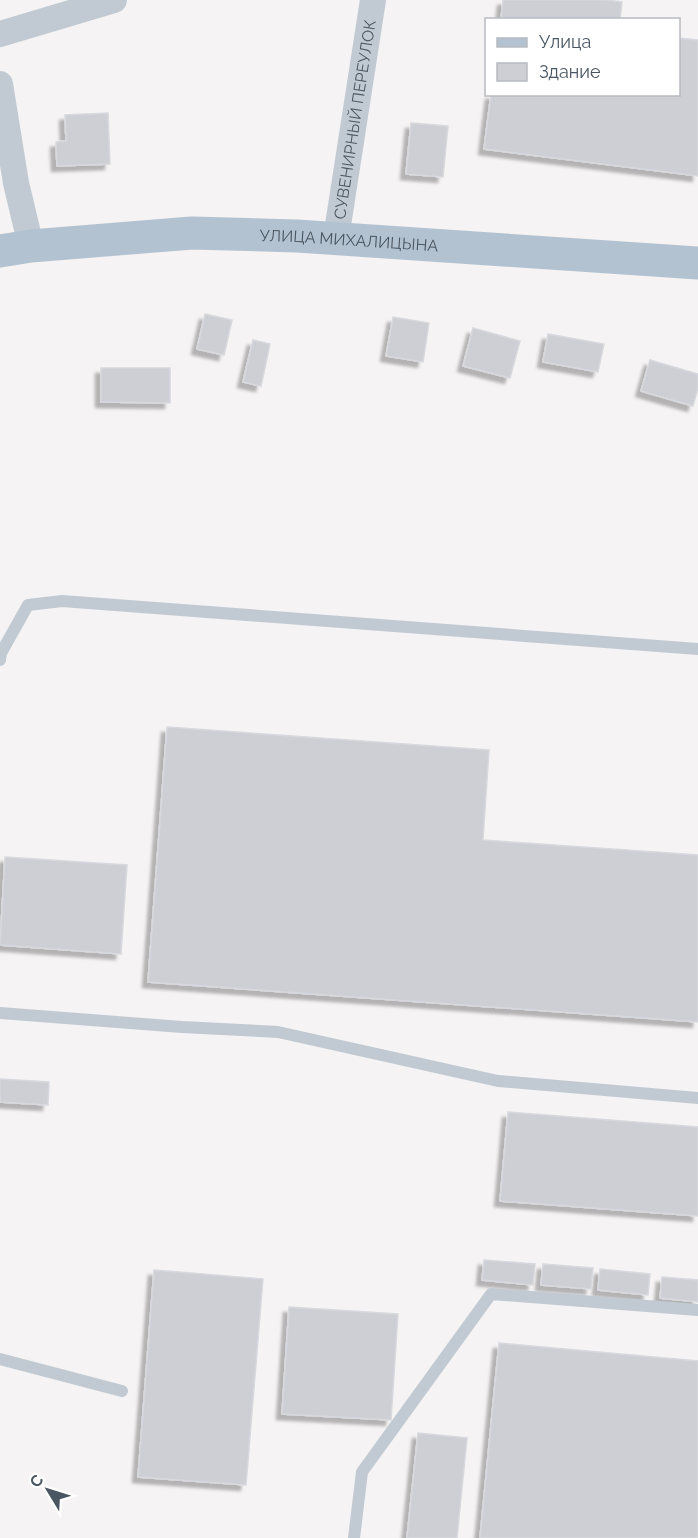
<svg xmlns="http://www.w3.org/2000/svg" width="698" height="1538" viewBox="0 0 698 1538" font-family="Raleway,sans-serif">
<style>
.building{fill:#cdcfd5;stroke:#d7d9de;stroke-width:1.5;filter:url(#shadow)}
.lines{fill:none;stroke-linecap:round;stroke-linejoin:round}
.lane{stroke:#c1cad2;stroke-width:12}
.street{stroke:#c1cad2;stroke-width:26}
.primary{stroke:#b3c2d1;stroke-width:33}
.labels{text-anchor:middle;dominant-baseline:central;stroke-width:5;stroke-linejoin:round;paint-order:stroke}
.street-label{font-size:16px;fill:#4a5661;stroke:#fff}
</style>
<defs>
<filter id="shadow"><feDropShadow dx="-5.5" dy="5.5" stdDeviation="1.5" flood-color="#0004"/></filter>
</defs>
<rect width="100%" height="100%" fill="#f5f3f3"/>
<path class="building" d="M503 0H607L622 2 620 20H501Z
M678 38 698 40V176L484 149 491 94H678Z
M108 113 110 164 57 166 56 142 66 141 65 115Z
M411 123 448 126 443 177 406 174Z
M205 314 232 320 224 355 197 349Z
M393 317 429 323 423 362 386 356Z
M473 328 520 341 510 378 463 366Z
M548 334 604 344 598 372 543 362Z
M253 340 270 344 261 386 243 382Z
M650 360 698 374V388L693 406 641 391Z
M101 368H170V403L101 402Z
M167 727 489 750 483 840 698 855V1022L148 982Z
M5 857 127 865 121 954 0 945Z
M0 1079 49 1082 48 1105 0 1102Z
M508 1112 698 1127V1216L500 1201Z
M484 1260 535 1264 533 1285 482 1280Z
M543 1264 593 1268 591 1289 541 1285Z
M600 1269 650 1274 648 1295 598 1290Z
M154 1270 263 1279 246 1485 138 1477Z
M662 1277 698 1280V1302L660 1298Z
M289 1307 398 1314 391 1420 282 1414Z
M499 1343 698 1361V1538H480Z
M418 1433 467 1438 457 1538H407Z"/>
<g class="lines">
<path class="lane" d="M0 660 1 653 28 605 62 601 698 649
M0 1013 182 1027 278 1032 498 1081 698 1098
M0 1359 122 1391
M354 1538 362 1472 491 1294 698 1310"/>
<g class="street">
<path d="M0 34 114 0"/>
<path d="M0 84 16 183 31 246"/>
<path id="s1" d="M336 238 373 0"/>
</g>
<path class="primary" id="s2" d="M0 251 31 246 192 233 297 236 698 263"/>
</g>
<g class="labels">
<g class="street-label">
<text stroke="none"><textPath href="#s1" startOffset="120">СУВЕНИРНЫЙ ПЕРЕУЛОК</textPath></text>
<text stroke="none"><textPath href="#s2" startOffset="350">УЛИЦА МИХАЛИЦЫНА</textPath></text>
</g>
</g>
<rect x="485" y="18" width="195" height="78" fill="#ffffff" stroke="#b7bbc0" stroke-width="1.5"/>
<rect x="497" y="38" width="30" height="9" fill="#b3c2d1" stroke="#b7bbc0" stroke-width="1.5"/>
<text x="539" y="48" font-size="18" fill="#4a5661">Улица</text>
<rect x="497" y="63" width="30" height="18" fill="#cdcfd5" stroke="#b7bbc0" stroke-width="1.5"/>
<text x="539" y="78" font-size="18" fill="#4a5661">Здание</text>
<g transform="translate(48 1490) rotate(308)" stroke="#ffffff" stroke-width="4.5" paint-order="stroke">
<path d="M0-4.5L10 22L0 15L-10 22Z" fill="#4a5661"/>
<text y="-9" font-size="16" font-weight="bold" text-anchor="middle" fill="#4a5661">С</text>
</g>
</svg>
